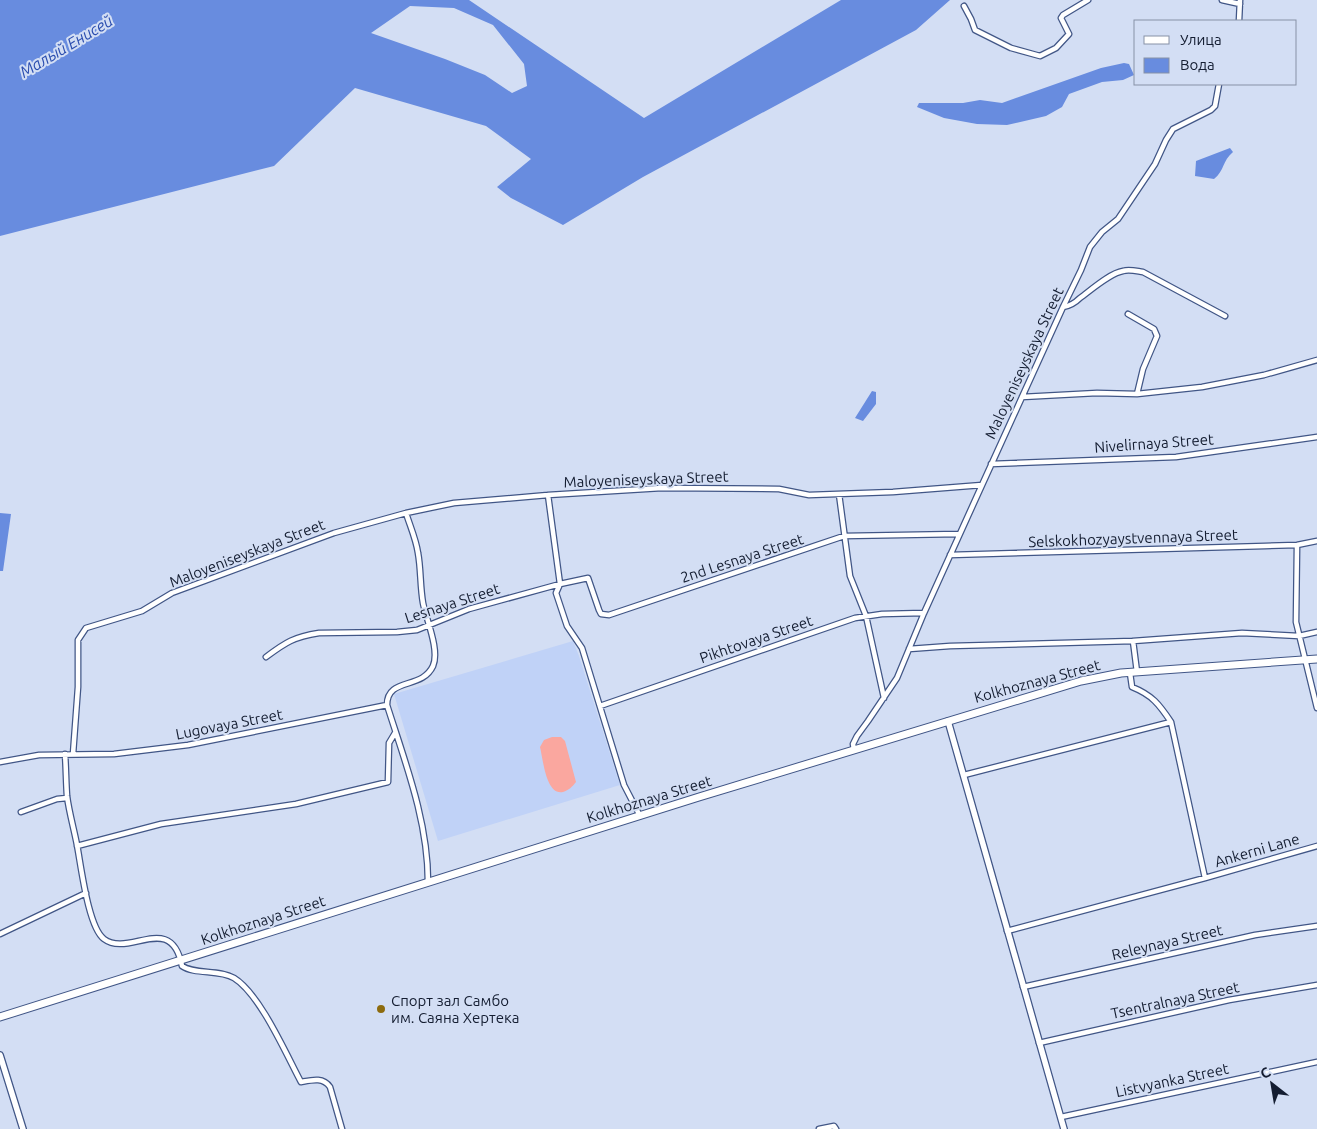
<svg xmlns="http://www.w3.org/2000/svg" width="1317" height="1129" viewBox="0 0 1317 1129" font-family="Ubuntu,sans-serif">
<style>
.built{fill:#c0d2f7}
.green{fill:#faa79f}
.water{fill:#688cdf;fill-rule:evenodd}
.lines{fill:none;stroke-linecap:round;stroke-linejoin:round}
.minor-casing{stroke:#415686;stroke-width:7}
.tertiary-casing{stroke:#415686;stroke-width:8}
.secondary-casing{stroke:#415686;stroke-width:9}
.minor{stroke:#fff;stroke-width:4.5}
.tertiary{stroke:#fff;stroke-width:5.5}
.secondary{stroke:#fff;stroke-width:7}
.poi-dot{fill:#8d6b0e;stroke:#d3def4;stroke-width:2}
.labels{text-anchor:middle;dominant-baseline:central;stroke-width:4;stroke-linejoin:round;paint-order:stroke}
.street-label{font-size:15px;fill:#141d31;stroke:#d3def4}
.poi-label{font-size:15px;fill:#141d31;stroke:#d3def4;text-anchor:start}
.water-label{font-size:16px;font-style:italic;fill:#2a4daf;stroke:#d3def4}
</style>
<rect width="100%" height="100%" fill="#d3def4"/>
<path class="built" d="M573 641 579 656 620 785 438 841 394 694Z"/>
<path class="green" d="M552 737H561L565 741 576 782C572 787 569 790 563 792 546 796 543 759 540 747L544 740Z"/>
<path class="water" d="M0 0H469L644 118 841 0H950L916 30 643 177 563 225 511 198 497 187 531 159 486 126 355 88 274 166 0 236ZM410 6 454 8 493 25 524 64 527 86 512 93 485 75 445 59 371 33Z
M1124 63 1129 64 1134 75 1123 80 1102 82 1069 94 1062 107 1046 116 1007 125 977 124 944 118 917 107 919 103H963L980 100 1002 103 1101 68Z
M1230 148 1233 152C1222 161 1225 170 1214 179L1195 176 1196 161Z
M872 391 876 392V404L863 421 855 418Z
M0 513 11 514 3 571H0Z"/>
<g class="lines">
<g class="minor-casing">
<path id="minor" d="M1222 0 1240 4
M964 6 971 19 975 30 1011 48 1040 56 1056 48 1069 34 1061 18 1063 15 1088 0
M1239 21 1240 0
M1063 307C1070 306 1075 303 1080 298 1091 290 1110 273 1123 271 1129 269 1136 271 1143 272L1225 316
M1128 314 1154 329 1157 336 1143 369 1137 394
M1022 397 1097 393 1137 394 1202 387 1264 375 1317 360
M991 464 1176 457 1317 437
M839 494 850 576 866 616 884 698
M548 495 560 584 556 593 567 626 582 648 624 785 640 816
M406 513C410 526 416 539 418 553 421 569 420 586 423 603 426 619 440 650 433 666 422 690 387 677 387 705 405 762 428 821 428 882
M1297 545 1296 622 1317 708
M950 555 1265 546 1297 545 1317 541
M1133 641 1137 672
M909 649 950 646 1133 641 1242 633 1299 636 1317 632
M266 657C286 642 294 637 319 633L397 632 417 630 469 609 560 584 588 578 599 610 601 614 609 615 844 536 959 534
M1130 673 1132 687C1152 695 1159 704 1171 722
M600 706 855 618 882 614 924 613
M854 750 853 744 857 736 868 721 897 678 924 613 982 485
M65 754C66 768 66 782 67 796 69 812 74 829 77 845 81 865 88 927 104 939 129 958 171 911 182 966 195 975 219 969 234 978 260 994 286 1054 301 1082 312 1080 323 1077 330 1087L342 1129
M73 754 78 687V640L86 628 142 611 172 593 334 533 406 513 454 503 548 495 662 488 779 489 809 495 893 492 982 485 1063 307 1081 270 1090 247 1102 232 1118 219 1155 164 1166 140 1173 129 1211 110 1215 106 1219 84
M0 762 39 755 114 754 188 745 387 705
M964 775 1171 722 1205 878
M21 812 57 799 67 798
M77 846 161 824 296 804 388 782 389 743 395 733
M1007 931 1205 878 1317 846
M0 934 86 893
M1023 987 1255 935 1317 926
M1039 1043 1229 1000 1317 985
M1061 1117 1317 1062
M819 1129 834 1126 836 1129"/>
</g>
<g class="tertiary-casing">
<path id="tertiary" d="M948 721 1064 1129
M0 1055 23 1129"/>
</g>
<g class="secondary-casing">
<path id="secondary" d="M0 1017 699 797 1081 681 1121 673 1317 659"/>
</g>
<use href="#minor" class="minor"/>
<use href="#tertiary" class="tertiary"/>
<use href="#secondary" class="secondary"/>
</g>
<circle class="poi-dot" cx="381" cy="1009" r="5"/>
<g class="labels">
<g class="street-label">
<text transform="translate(1024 363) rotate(-65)">Maloyeniseyskaya Street</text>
<text transform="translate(1154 443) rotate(-4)">Nivelirnaya Street</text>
<text transform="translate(646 479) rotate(-2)">Maloyeniseyskaya Street</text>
<text transform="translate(1133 538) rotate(-2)">Selskokhozyaystvennaya Street</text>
<text transform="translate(247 553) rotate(-21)">Maloyeniseyskaya Street</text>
<text transform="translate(742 558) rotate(-18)">2nd Lesnaya Street</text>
<text transform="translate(452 603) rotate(-18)">Lesnaya Street</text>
<text transform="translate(756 639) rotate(-19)">Pikhtovaya Street</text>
<text transform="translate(1037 681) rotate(-15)">Kolkhoznaya Street</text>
<text transform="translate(229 724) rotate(-11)">Lugovaya Street</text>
<text transform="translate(649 799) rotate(-17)">Kolkhoznaya Street</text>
<text transform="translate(1257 850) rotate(-16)">Ankerni Lane</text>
<text transform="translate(263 920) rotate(-18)">Kolkhoznaya Street</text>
<text transform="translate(1167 942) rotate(-13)">Releynaya Street</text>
<text transform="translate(1175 1000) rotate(-12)">Tsentralnaya Street</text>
<text transform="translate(1172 1080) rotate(-12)">Listvyanka Street</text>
</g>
<g class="poi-label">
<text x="391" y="1000">Спорт зал Самбо<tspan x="391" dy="17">им. Саяна Хертека</tspan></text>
</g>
<g class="water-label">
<text transform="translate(66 46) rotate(-31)">Малый Енисей</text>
</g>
</g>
<rect x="1134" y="20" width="162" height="65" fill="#d3def4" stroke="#8791a6"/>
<rect x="1144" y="36" width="25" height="8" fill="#ffffff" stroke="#8791a6"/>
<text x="1180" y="45" font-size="15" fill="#141d31">Улица</text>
<rect x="1144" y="58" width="25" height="15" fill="#688cdf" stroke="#8791a6"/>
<text x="1180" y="70" font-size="15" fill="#141d31">Вода</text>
<g transform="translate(1272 1084) rotate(329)" stroke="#d3def4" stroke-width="4" paint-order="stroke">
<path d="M0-4L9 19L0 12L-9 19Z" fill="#141d31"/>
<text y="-8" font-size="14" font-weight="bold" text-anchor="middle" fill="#141d31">С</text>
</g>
</svg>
